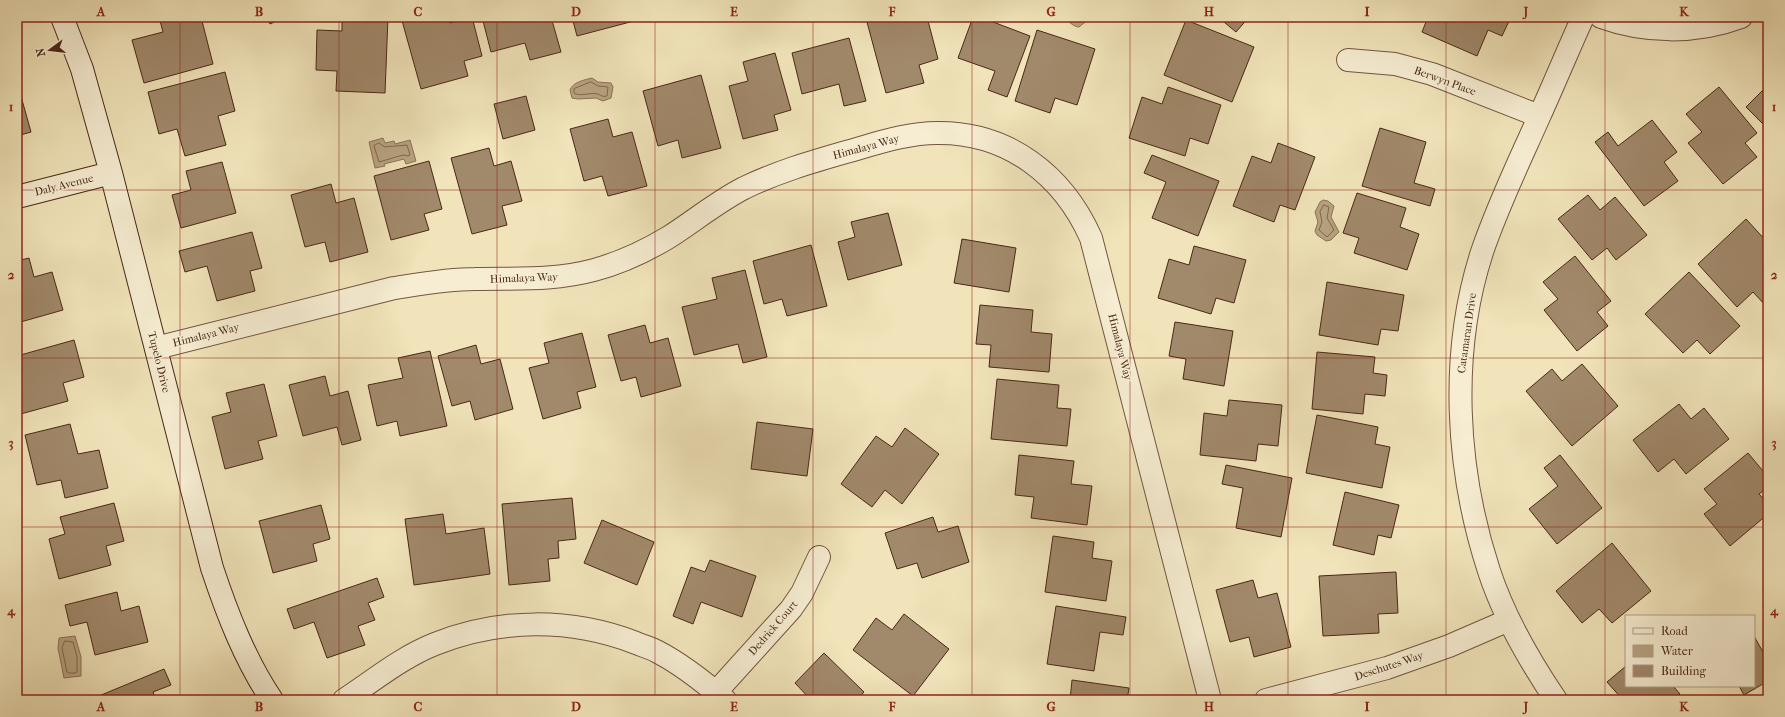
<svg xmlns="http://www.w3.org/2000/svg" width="1785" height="717" viewBox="0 0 1785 717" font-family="'IM FELL French Canon',serif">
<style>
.water{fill:#b8a482;stroke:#8c7257}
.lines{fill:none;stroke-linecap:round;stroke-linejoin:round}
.shore{stroke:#81664c;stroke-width:1}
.building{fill:#a1896b;stroke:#4a2716}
.street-casing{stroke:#74563f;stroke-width:24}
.secondary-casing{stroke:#4a2716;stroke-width:24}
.street{stroke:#f6edd2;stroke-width:22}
.secondary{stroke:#f6edd2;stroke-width:22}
.grid{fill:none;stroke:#8f2418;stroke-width:1;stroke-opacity:0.55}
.labels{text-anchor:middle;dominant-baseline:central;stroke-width:3;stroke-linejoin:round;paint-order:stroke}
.street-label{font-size:11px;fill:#4a2716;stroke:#f6edd2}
.neatline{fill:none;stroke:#8f2418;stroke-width:1.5}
.grid-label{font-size:13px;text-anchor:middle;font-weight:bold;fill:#8f2418}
</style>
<rect width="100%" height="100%" fill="#f1e4ba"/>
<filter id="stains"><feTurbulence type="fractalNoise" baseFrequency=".005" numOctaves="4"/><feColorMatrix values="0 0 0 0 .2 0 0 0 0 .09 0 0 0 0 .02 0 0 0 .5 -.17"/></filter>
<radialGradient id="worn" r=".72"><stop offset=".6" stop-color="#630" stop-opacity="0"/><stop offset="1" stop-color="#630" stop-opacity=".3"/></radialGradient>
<path class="water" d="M1068 17H1104L1102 21H1097L1093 17 1089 19 1079 27C1075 27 1070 23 1067 20Z
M592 78 598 82 611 83 613 87 611 98 603 101 596 98 578 99 572 98 570 90C573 82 584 80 592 78Z
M383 138 385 143 394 141 395 144 410 140 416 161 406 164 404 159 384 164 385 166 375 168 369 142Z
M1323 200 1328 201 1334 206 1331 217 1339 232 1331 240 1326 241 1317 235 1315 231 1318 222 1315 212 1320 202Z
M75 636 81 657V676L64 678 58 648 59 638Z"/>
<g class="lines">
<path class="shore" d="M591 82 598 86 608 87 607 96C603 97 602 96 598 94 590 92 581 97 574 93V89Z
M379 143 385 147C392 146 399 146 407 145L410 155 408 156 403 155 379 162 374 146Z
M1324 205 1329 207 1327 218 1334 230 1327 237 1319 230 1322 222 1320 212Z
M65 641 73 642 77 657V671L76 673H69L67 672 62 648Z"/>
</g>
<path class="building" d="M159 17H201L213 64 144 83 132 40 163 32Z
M267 17H285L270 24Z
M342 17H388L385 93 336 91 337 71 316 70 317 30 342 31Z
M401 17H448L450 23 472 17 482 56 464 61 468 76 421 89Z
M482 17H551L561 52 530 60 525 43 491 52Z
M572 17H633L634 21 577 36Z
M885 17H927L938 59 919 65 924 83 886 93 867 22Z
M973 17H980L1030 36 1007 97 988 90 995 71 958 58Z
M1218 17H1249L1236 32Z
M1428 17H1511L1502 36 1488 30 1477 56 1422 32Z
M1186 20 1254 47 1232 102 1164 75Z
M1037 30 1095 49 1077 105 1055 98 1050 113 1015 101Z
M849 38 866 101 844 106 839 84 802 94 792 53Z
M775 53 791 110 774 115 778 130 743 139 729 86 748 81 743 62Z
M225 72 235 111 218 116 226 145 185 156 177 129 159 134 148 92Z
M701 75 721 148 682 158 678 140 658 146 643 91Z
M17 82 31 132 17 136Z
M1768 85V129L1746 107Z
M1168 87 1221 105 1208 144 1190 138 1185 156 1129 138 1142 97 1162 104Z
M1719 87 1757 133 1745 143 1757 157 1723 184 1688 143 1702 132 1686 114Z
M526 96 535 130 503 139 494 104Z
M608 119 613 137 632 132 647 186 608 196 602 176 584 181 570 129Z
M1652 120 1677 152 1664 162 1678 181 1644 206 1595 142 1608 132 1618 146Z
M1380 128 1426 142 1414 183 1435 189 1430 206 1362 186Z
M1278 143 1315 157 1295 210 1280 205 1274 222 1233 206 1252 156 1271 163Z
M489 148 494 166 511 161 522 201 502 206 507 225 472 234 451 158Z
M1152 155 1219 181 1198 236 1152 218 1166 182 1144 173Z
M429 161 442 209 424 214 429 230 391 240 374 176Z
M222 162 236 213 181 228 172 195 191 190 186 171Z
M331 184 336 203 354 198 368 252 330 262 325 242 305 247 291 195Z
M1357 193 1406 208 1400 227 1419 234 1407 270 1354 253 1359 238 1343 233Z
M1588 195 1600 210 1615 197 1647 235 1616 260 1607 248 1592 260 1558 219Z
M888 213 902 265 848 280 838 242 855 237 851 222Z
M1746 219 1768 243V304L1766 306 1753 292 1737 307 1698 264Z
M252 232 262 268 250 271 255 291 217 301 207 266 185 272 179 251Z
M962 239 1016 248 1009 292 954 283Z
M811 245 827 306 787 316 782 299 764 304 753 261Z
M1194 246 1246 260 1234 303 1216 298 1211 314 1158 298 1169 259 1189 265Z
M1575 256 1611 301 1597 312 1608 326 1577 351 1544 310 1558 299 1543 282Z
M29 258 34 277 52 272 63 310 17 323V261Z
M745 270 767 357 743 363 738 344 694 355 682 307 717 299 712 278Z
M1689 272 1740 326 1710 354 1697 340 1683 353 1645 314Z
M1327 282 1404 295 1398 331 1381 329 1378 345 1319 335Z
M980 305 1033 310 1031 332 1052 334 1049 372 989 367 991 345 976 344Z
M1175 322 1233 331 1224 386 1183 379 1186 359 1169 356Z
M645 325 650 343 668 338 681 386 641 397 636 377 621 381 608 335Z
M582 333 596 387 577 392 581 408 543 419 529 368 549 363 544 343Z
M74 340 84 377 63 383 68 401 17 415V356Z
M476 345 481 364 500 359 513 409 475 420 470 401 452 406 438 356Z
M430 351 447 426 400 436 397 421 377 426 368 385 403 378 398 358Z
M1317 352 1375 357 1373 373 1387 375 1385 396 1365 394 1363 414 1312 409Z
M1582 364 1618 406 1572 446 1526 391 1552 369 1562 381Z
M325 376 330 396 348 391 361 440 342 445 337 427 303 436 289 385Z
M997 379 1059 385 1057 408 1071 409 1067 446 991 439Z
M264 384 277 436 258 441 263 459 225 469 212 417 231 412 226 393Z
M1229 400 1282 405 1278 446 1258 444 1256 461 1200 455 1204 413 1227 416Z
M1679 404 1691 419 1704 408 1729 439 1686 474 1674 459 1658 472 1633 440Z
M1317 415 1378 427 1375 444 1390 447 1382 488 1306 473Z
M757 422 813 429 807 476 751 469Z
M70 424 78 454 99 450 108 488 65 498 61 480 37 485 25 435Z
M905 428 939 454 902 504 885 490 872 507 841 484 876 436 892 447Z
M1748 453 1768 477V487L1759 494 1768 504V514L1730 546 1704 514 1717 504 1704 489Z
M1019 455 1074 461 1071 484 1092 486 1087 525 1031 518 1034 497 1015 495Z
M1560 455 1602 508 1557 544 1529 509 1558 486 1544 468Z
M1226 465 1292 478 1281 537 1236 528 1243 488 1222 484Z
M1345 492 1399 505 1391 538 1378 535 1374 555 1333 545Z
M572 498 576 539 558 541 559 558 548 559 550 581 509 585 502 504Z
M114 503 124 541 106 546 111 565 59 579 49 539 65 534 60 517Z
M321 505 330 539 313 544 317 561 273 573 259 521Z
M443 514 446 534 484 528 490 574 414 585 405 519Z
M933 517 938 532 958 526 969 562 922 578 917 563 897 569 885 533Z
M602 520 654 542 637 585 584 563Z
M1053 536 1094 542 1092 558 1112 561 1106 601 1045 592Z
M1612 543 1651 591 1612 623 1599 609 1582 623 1556 591Z
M710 560 756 576 742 617 701 602 693 624 673 616 691 567 705 572Z
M1396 572 1398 613 1378 614 1379 633 1323 636 1319 576Z
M377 578 384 597 368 603 375 620 358 626 365 645 327 658 314 622 294 629 287 609Z
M1253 580 1258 598 1277 593 1291 647 1254 657 1249 637 1230 642 1216 590Z
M117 592 121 611 139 606 148 642 95 655 87 622 70 626 65 605Z
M1056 606 1126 617 1123 635 1100 632 1094 671 1047 664Z
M904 614 949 649 913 696 853 650 876 618 892 630Z
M1754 636 1768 661V681L1744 695 1739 686H1754Z
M824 653 864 692 857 700H811L795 683Z
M1626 666V686H1673L1680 694 1673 700H1623L1607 682Z
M164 669 171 685 153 692 156 700H95L94 698Z
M1072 680 1129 688 1127 700H1070Z"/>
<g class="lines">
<g class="street-casing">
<path id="street" d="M1601 17C1645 33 1696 34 1741 17
M1348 60 1395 64 1432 74 1539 116
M156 348 394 288C420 284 447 279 475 279 517 278 553 281 594 270 620 263 646 251 669 237 694 221 717 202 744 188 777 172 811 162 846 152 875 144 906 133 937 133 1008 132 1063 175 1091 238L1210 700
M716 692 791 609 802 593 819 557
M344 700C373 681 402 657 435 644 500 618 571 618 636 643 643 646 651 648 658 652 683 665 704 682 725 700
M1266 700 1387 668 1449 646 1509 620
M1556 700C1529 660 1504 617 1489 571 1456 470 1449 354 1482 252 1498 205 1519 162 1539 117 1554 84 1568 50 1583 17"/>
</g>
<g class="secondary-casing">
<path id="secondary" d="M62 17 82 69 111 173 212 568C227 613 245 660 272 700
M17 197 111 173"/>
</g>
<use href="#street" class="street"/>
<use href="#secondary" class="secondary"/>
</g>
<path class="grid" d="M180 17V700M339 17V700M497 17V700M655 17V700M813 17V700M972 17V700M1130 17V700M1288 17V700M1446 17V700M1605 17V700M17 190H1768M17 358H1768M17 527H1768"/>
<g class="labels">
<g class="street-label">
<text transform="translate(1445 81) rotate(20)">Berwyn Place</text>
<text transform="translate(866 147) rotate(-15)">Himalaya Way</text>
<text transform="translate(64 185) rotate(-14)">Daly Avenue</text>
<text transform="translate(524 278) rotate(-2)">Himalaya Way</text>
<text transform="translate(1467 333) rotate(-82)">Catamaran Drive</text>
<text transform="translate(206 335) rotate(-14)">Himalaya Way</text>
<text transform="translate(1120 347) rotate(76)">Himalaya Way</text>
<text transform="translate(159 362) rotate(76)">Tupelo Drive</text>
<text transform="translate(773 628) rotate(-49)">Dedrick Court</text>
<text transform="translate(1389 666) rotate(-18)">Deschutes Way</text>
</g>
</g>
<rect width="1785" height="717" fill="none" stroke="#f1e4ba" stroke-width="44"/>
<rect x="1625" y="615" width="130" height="72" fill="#f6edd2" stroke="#b19e87"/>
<rect x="1633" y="628" width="20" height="6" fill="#f6edd2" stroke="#b19e87"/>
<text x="1661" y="635" font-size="12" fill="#4a2716">Road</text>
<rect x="1633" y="645" width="20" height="12" fill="#b8a482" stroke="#b19e87"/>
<text x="1661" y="655" font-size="12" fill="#4a2716">Water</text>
<rect x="1633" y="665" width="20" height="12" fill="#a1896b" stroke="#b19e87"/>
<text x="1661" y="675" font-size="12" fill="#4a2716">Building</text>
<g transform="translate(50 50) rotate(255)" stroke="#f6edd2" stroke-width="3" paint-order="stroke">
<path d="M0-3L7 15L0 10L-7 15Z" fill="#4a2716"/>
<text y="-6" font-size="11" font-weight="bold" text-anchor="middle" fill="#4a2716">N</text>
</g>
<rect x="22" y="22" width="1741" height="673" class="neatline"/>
<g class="grid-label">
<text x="101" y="16">A</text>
<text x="259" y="16">B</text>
<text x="418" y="16">C</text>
<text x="576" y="16">D</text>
<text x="734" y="16">E</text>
<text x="892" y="16">F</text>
<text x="1051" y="16">G</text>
<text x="1209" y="16">H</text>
<text x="1367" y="16">I</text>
<text x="1526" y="16">J</text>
<text x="1684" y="16">K</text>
<text x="11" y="111">1</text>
<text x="1774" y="111">1</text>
<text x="11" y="279">2</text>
<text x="1774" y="279">2</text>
<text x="11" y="447">3</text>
<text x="1774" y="447">3</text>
<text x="11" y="615">4</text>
<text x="1774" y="615">4</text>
<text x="101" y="711">A</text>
<text x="259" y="711">B</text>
<text x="418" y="711">C</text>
<text x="576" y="711">D</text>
<text x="734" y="711">E</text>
<text x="892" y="711">F</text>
<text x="1051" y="711">G</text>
<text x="1209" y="711">H</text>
<text x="1367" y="711">I</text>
<text x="1526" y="711">J</text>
<text x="1684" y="711">K</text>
</g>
<rect width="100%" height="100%" filter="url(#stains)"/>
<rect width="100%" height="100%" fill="url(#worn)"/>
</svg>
